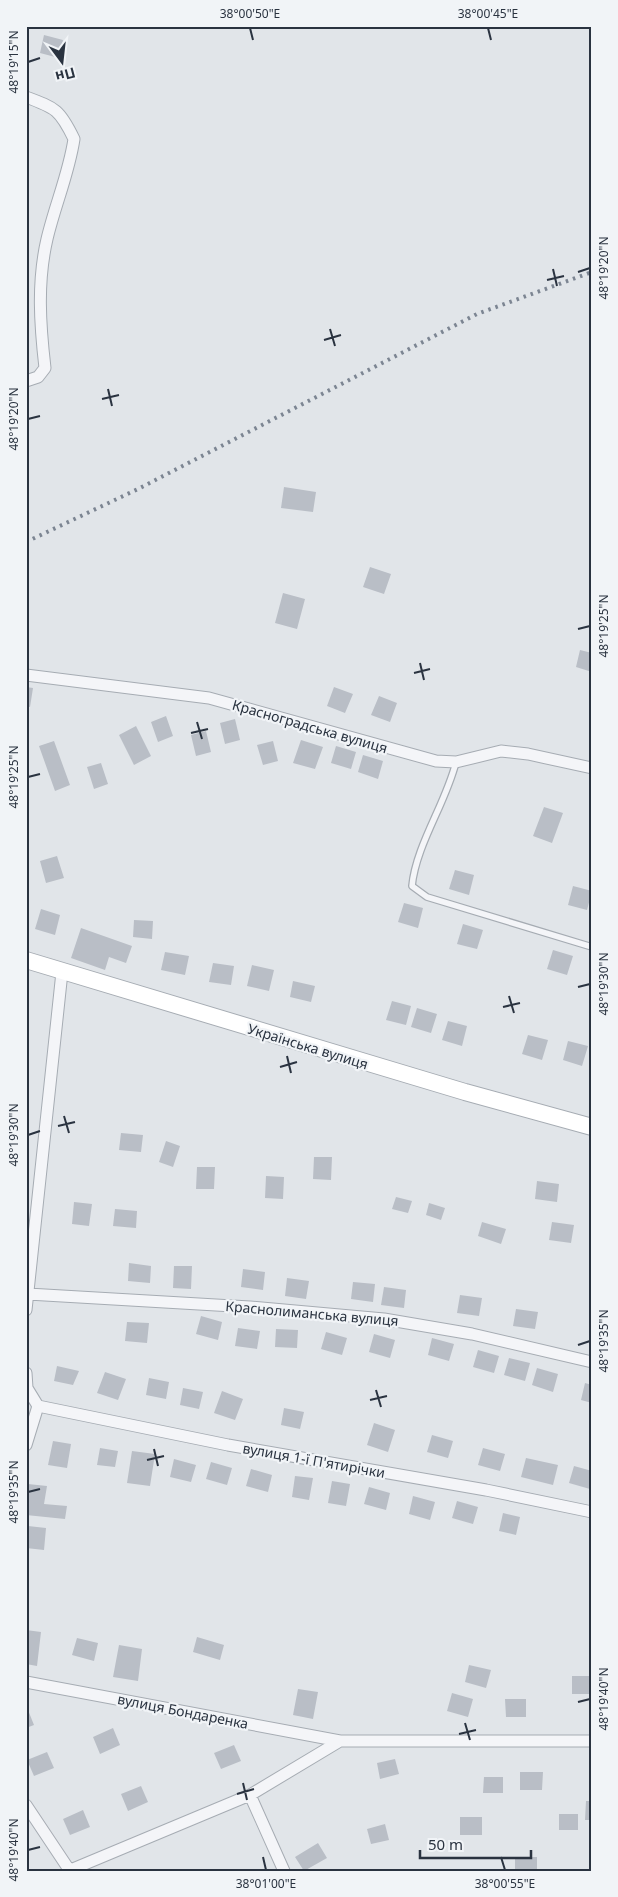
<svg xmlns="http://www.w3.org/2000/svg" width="618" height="1897" viewBox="0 0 618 1897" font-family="'Noto Sans',sans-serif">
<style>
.building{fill:#b9bec6}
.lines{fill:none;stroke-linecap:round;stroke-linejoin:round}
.lane-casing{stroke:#a6acb3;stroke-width:8}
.street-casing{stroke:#a6acb3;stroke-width:13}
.secondary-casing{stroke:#a6acb3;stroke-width:18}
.lane{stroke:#f4f5f8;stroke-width:5.5}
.street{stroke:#f4f5f8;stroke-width:11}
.secondary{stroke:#fff;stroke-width:16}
.rail{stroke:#7c8592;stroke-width:4;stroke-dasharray:2.5 5;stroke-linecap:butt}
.ticks{fill:none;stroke:#2a3340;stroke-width:2}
.labels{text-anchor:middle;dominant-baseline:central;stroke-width:4.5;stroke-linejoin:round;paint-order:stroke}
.street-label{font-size:14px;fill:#2a3340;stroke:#f1f4f7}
.neatline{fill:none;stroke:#2a3340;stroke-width:2}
.ticks-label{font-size:12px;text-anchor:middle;fill:#2a3340}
</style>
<rect width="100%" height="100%" fill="#e1e5e9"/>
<path class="building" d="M44 35 63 40 59 58 40 53Z
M284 487 316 492 313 512 281 508Z
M370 567 391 574 384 594 363 587Z
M283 593 305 599 297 629 275 623Z
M580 650 592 653V672L576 667Z
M26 687 33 688 30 707 26 706Z
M334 687 353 694 345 713 327 706Z
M379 696 397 703 390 722 371 715Z
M166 716 173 736 158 742 151 722Z
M235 719 240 740 225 744 220 723Z
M136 726 151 756 134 765 119 735Z
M206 731 211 752 196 756 191 735Z
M301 740 323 747 315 769 293 763Z
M54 741 70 785 55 791 39 746Z
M273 741 278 761 263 765 257 745Z
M336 746 356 752 351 769 331 763Z
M363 755 383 761 378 779 358 772Z
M101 763 108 784 94 789 87 767Z
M544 807 563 813 552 843 533 836Z
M57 856 64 878 46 883 40 861Z
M455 870 474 875 469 895 449 889Z
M573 886 592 891 587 910 568 905Z
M404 903 423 908 418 928 398 922Z
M41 909 60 915 55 935 35 929Z
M134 920 153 921 152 939 133 937Z
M463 924 483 930 477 949 457 944Z
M81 928 132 946 126 963 109 957 105 970 71 958Z
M553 950 573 956 567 975 547 969Z
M165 952 189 956 185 975 161 970Z
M213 963 234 966 231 985 209 982Z
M252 965 274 970 269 991 247 986Z
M293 981 315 986 311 1002 290 997Z
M392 1001 411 1006 406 1025 386 1020Z
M417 1008 437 1014 431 1033 411 1027Z
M448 1021 467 1026 462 1046 442 1040Z
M528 1035 548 1040 542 1060 522 1054Z
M568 1041 588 1046 582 1066 563 1060Z
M121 1133 143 1135 141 1152 119 1150Z
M166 1141 180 1146 173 1167 159 1162Z
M314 1157H332L331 1180 313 1179Z
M197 1167H215L214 1189H196Z
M266 1176 284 1177 283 1199 265 1198Z
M537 1181 559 1184 557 1202 535 1199Z
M396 1197 412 1201 408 1213 392 1209Z
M74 1202 92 1204 89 1226 72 1224Z
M429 1203 445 1208 441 1220 426 1215Z
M115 1209 137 1211 136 1228 113 1226Z
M482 1222 506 1229 501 1244 478 1236Z
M552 1222 574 1225 571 1243 549 1240Z
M129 1263 151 1266 150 1283 128 1281Z
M174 1266H192L191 1289 173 1288Z
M243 1269 265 1272 263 1290 241 1287Z
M287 1278 309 1281 306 1299 285 1296Z
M353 1282 375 1284 373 1302 351 1299Z
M384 1287 406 1290 404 1308 381 1305Z
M460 1295 482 1298 479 1316 457 1313Z
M516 1309 538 1312 535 1329 513 1326Z
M201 1316 222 1322 218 1340 196 1334Z
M127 1322 149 1323 147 1343 125 1341Z
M238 1328 260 1331 257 1349 235 1346Z
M276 1329 298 1330 297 1348 275 1347Z
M326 1332 347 1338 342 1355 321 1349Z
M374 1334 395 1340 390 1358 369 1352Z
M432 1338 454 1344 449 1361 428 1355Z
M478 1350 499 1356 494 1373 473 1367Z
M509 1358 530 1363 525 1381 504 1375Z
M57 1366 79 1371 73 1385 54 1381Z
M537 1368 558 1374 553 1392 532 1385Z
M105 1372 126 1379 118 1400 97 1393Z
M149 1378 169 1382 166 1399 146 1395Z
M585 1383 592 1385V1403L581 1400Z
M183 1388 203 1392 199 1409 180 1405Z
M222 1391 243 1399 235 1420 214 1413Z
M284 1408 304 1412 300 1429 281 1425Z
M374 1423 395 1430 388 1452 367 1445Z
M432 1435 453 1441 448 1458 427 1452Z
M53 1441 71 1444 67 1468 48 1465Z
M100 1448 118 1451 115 1467 97 1465Z
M483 1448 505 1454 500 1471 478 1465Z
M132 1451 155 1454 150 1486 127 1483Z
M526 1458 558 1465 553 1485 521 1477Z
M174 1459 196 1465 191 1482 170 1477Z
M211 1462 232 1468 227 1485 206 1479Z
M574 1466 592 1471 590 1489 569 1483Z
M251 1469 272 1475 268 1492 246 1486Z
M295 1476 313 1478 309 1500 292 1497Z
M332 1481 350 1484 346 1506 328 1503Z
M28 1484 47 1486 44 1504 67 1506 65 1519 26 1515Z
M369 1487 390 1493 386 1510 364 1504Z
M413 1496 435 1502 430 1520 409 1514Z
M457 1501 478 1507 473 1524 452 1518Z
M503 1513 520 1517 516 1535 499 1531Z
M28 1526 46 1528 44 1550 26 1548Z
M26 1630 41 1632 37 1666 26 1664Z
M197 1637 224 1645 220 1660 193 1652Z
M77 1638 98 1643 94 1661 72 1655Z
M119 1645 142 1649 138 1681 113 1677Z
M469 1665 491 1670 486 1688 465 1682Z
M572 1676H592V1694H572Z
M298 1689 318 1692 313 1719 293 1715Z
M452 1693 473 1699 468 1717 447 1711Z
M505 1699H526V1717H506Z
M26 1705 34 1725 26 1728Z
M113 1728 120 1745 100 1754 93 1737Z
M234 1745 241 1761 221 1769 214 1753Z
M47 1752 54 1768 34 1776 27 1760Z
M395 1759 399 1774 380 1779 377 1763Z
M520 1772H543L542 1790H520Z
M484 1777H503V1793H483Z
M141 1786 148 1802 128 1811 121 1794Z
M586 1801H592V1820H585Z
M83 1810 90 1827 70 1835 63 1819Z
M559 1814H578V1830H559Z
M460 1817H482V1835H460Z
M385 1824 389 1840 371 1844 367 1829Z
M318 1843 327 1858 304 1871 295 1857Z
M515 1857H537V1871H515Z"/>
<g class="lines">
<g class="lane-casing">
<path id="lane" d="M456 762C446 803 416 845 412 886L427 897 592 947"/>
</g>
<g class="street-casing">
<path id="street" d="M26 97C56 108 60 110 74 139 69 173 55 205 47 239 37 282 40 325 45 368L38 377 26 381
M26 675 209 698 436 761 456 762 501 751 528 754 592 768
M28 1294 250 1307 384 1319 472 1334 592 1362
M26 1310 62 972
M26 1373 27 1388 38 1406 26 1445
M38 1406 228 1445 486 1490 592 1512
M26 1682 340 1741
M250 1795 284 1871
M26 1805 70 1871
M68 1871 250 1795 340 1741H592"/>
</g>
<g class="secondary-casing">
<path id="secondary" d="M26 960 465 1092 592 1127"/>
</g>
<use href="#lane" class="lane"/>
<use href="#street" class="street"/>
<use href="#secondary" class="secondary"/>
<path class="rail" d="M26 542 138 489 477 314 592 272"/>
</g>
<path class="ticks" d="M250 28 253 40M488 28 491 40M28 62 40 58M553 269 557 286M578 272 590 268M547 280 564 276M330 329 335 346M324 340 341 335M108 389 112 406M102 399 119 395M28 419 40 416M578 629 590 626M420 663 424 680M414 673 430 669M197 722 202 739M191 733 208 729M28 777 40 774M578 987 590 984M509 996 514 1013M503 1007 520 1003M287 1056 291 1073M280 1067 297 1062M64 1116 69 1133M58 1126 75 1122M28 1135 40 1131M578 1345 590 1341M376 1390 381 1407M370 1400 387 1396M154 1449 158 1466M147 1460 164 1456M28 1492 40 1489M578 1702 590 1699M465 1723 470 1740M459 1734 476 1730M243 1783 247 1800M237 1794 254 1789M28 1850 40 1847M263 1857 266 1870M501 1857 505 1870"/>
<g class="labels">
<g class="street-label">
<text transform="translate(310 726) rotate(16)">Красноградська вулиця</text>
<text transform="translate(308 1046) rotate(17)">Українська вулиця</text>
<text transform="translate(312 1313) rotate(5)">Краснолиманська вулиця</text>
<text transform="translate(314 1460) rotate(10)">вулиця 1-ї П'ятирічки</text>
<text transform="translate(183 1711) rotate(11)">вулиця Бондаренка</text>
</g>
</g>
<rect width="618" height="1897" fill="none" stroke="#f1f4f7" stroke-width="55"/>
<g transform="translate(62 62) rotate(165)" stroke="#f1f4f7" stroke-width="4" paint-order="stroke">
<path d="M0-4L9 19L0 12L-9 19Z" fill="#2a3340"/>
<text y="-8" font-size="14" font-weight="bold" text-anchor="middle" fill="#2a3340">Пн</text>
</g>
<path d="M420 1850v8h111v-8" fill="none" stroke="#2a3340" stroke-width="2.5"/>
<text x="428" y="1850" font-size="15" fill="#2a3340" stroke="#f1f4f7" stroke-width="4" paint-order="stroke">50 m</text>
<rect x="28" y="28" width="562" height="1842" class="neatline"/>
<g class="ticks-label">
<text x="250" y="18">38°00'50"E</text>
<text x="488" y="18">38°00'45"E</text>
<text transform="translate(14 62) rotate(-90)" y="4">48°19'15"N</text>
<text transform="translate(604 268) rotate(-90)" y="4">48°19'20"N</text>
<text transform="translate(14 419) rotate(-90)" y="4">48°19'20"N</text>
<text transform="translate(604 626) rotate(-90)" y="4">48°19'25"N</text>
<text transform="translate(14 777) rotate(-90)" y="4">48°19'25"N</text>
<text transform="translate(604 984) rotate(-90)" y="4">48°19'30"N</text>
<text transform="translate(14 1135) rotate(-90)" y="4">48°19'30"N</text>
<text transform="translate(604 1341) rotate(-90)" y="4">48°19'35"N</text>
<text transform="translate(14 1492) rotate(-90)" y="4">48°19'35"N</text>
<text transform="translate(604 1699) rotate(-90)" y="4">48°19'40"N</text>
<text transform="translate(14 1850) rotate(-90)" y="4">48°19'40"N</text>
<text x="266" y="1888">38°01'00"E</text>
<text x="505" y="1888">38°00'55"E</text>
</g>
</svg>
